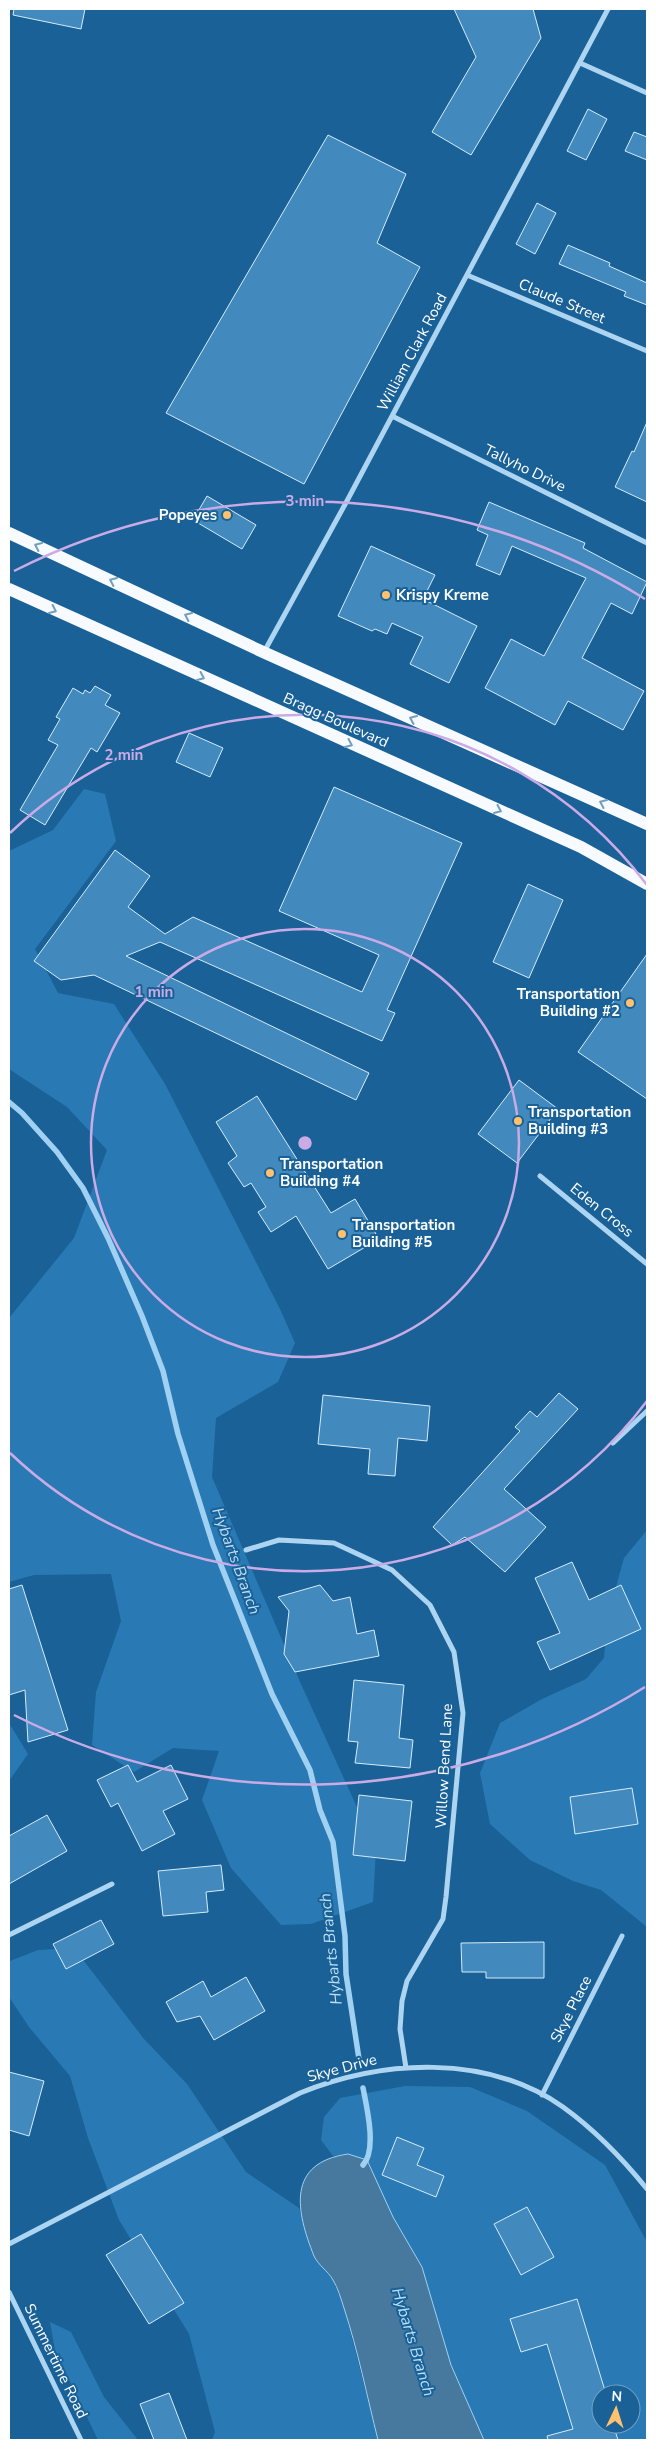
<svg xmlns="http://www.w3.org/2000/svg" width="656" height="2449" viewBox="0 0 656 2449" font-family="'Nunito Sans',sans-serif">
<style>
.green{fill:#297ab4;fill-rule:evenodd}
.water{fill:#47799f;stroke:#a0d1f3}
.lines{fill:none;stroke-linecap:round;stroke-linejoin:round}
.stream{stroke:#a0d1f3;stroke-width:5.5}
.building{fill:#428abe;stroke:#d4ebfb}
.minor{stroke:#add5f1;stroke-width:5}
.primary{stroke:#f7fbff;stroke-width:12}
.oneway{stroke:#729fc1}
.ring{fill:none;stroke:#caabe5;stroke-width:2.5}
.poi-dot{fill:#ffc16d;stroke:#196197;stroke-width:2}
.labels{text-anchor:middle;dominant-baseline:central;stroke-width:4;stroke-linejoin:round;paint-order:stroke}
.street-label{font-size:15px;fill:#fff;stroke:#196197}
.poi-label{font-size:15px;font-weight:bold;fill:#fff;stroke:#196197;text-anchor:start}
.water-label{font-size:16px;font-style:italic;fill:#badef7;stroke:#196197}
.centre{fill:#caabe5;stroke:#196197;stroke-width:2.5}
.ring-label{font-size:15px;text-anchor:middle;font-weight:bold;fill:#caabe5;stroke:#196197;stroke-width:4;stroke-linejoin:round;paint-order:stroke}
</style>
<rect width="100%" height="100%" fill="#196197"/>
<path class="green" d="M84 789 105 794 116 841 35 949 58 993 114 1004 165 1084 280 1309 295 1343 278 1382 216 1418 212 1477 301 1684 376 1849 373 1902 311 1924 281 1925 231 1868 202 1800 219 1751 173 1748 134 1772 92 1745 96 1692 121 1621 111 1574 34 1575 9 1582V1318L74 1238 107 1150 67 1107 9 1069V851L53 830Z
M647 1530V1927L601 1890 573 1881 530 1860 490 1824 480 1773 500 1723 542 1699 586 1679 604 1658 607 1619 624 1558Z
M9 1723 28 1754 9 1781Z
M74 1948 144 2039 187 2084 246 2172 299 2208 315 2258 333 2280 344 2307 378 2440H212L215 2432 189 2334 119 2220 88 2138 70 2076 29 2027 9 1997 10 1961 38 1950Z
M405 2086 470 2087 527 2111 605 2165 647 2242V2440H484L451 2365 422 2267 393 2217 348 2154 333 2156 321 2140 324 2117 340 2098ZM601 2394H631V2424H601Z
M50 2322 71 2332 104 2397 138 2440H98L55 2350Z"/>
<path class="water" d="M348 2154 367 2160 393 2217 422 2267 451 2365 484 2440H378C367 2396 358 2351 344 2308 341 2299 338 2288 333 2280 328 2271 318 2265 314 2256 296 2211 286 2163 348 2154Z"/>
<g class="lines">
<path class="stream" d="M9 1102 22 1113 57 1152 83 1188 108 1238 142 1316 163 1371 178 1434 213 1545 272 1694 310 1770 320 1810 333 1842 345 1936 346 1974 359 2059
M363 2165C377 2150 367 2108 363 2088"/>
</g>
<path class="building" d="M14 9H85L81 29 13 15Z
M454 9H533L541 38 471 155 432 132 476 57Z
M588 109 607 119 586 160 567 151Z
M634 132 647 137V160L625 151Z
M328 135 406 174 377 243 420 267 304 484 166 413Z
M537 203 556 213 535 254 516 244Z
M568 245 610 263 609 266 647 283V305L624 296 626 292 559 264Z
M647 422V502L615 487 632 451 634 452Z
M207 496 256 525 242 549 193 520Z
M489 502 585 543 583 548 647 582 632 614 611 603 582 658 644 691 623 730 568 701 555 725 485 688 511 639 544 656 586 578 512 546 500 575 476 565 488 535 477 530Z
M371 546 435 575 423 599 477 626 449 683 410 664 423 637 392 623 387 634 375 629 372 631 338 616Z
M95 686 111 695 105 705 120 713 97 752 91 748 45 825 20 810 58 745 48 740 60 719 56 717 73 688 83 694 85 690 90 693Z
M189 733 223 748 210 777 176 762Z
M334 787 462 843 387 1010 395 1013 382 1041 160 942 126 956 369 1073 356 1100 94 975 61 980 34 961 115 850 150 876 128 907 165 934 193 917 362 992 379 955 279 911Z
M528 884 563 900 529 978 493 962Z
M647 954V1099L578 1052Z
M519 1080 558 1109 517 1163 478 1134Z
M257 1096 331 1213 355 1199 379 1239 328 1269 296 1216 271 1232 258 1212 266 1207 251 1183 244 1187 228 1163 237 1156 216 1122Z
M559 1393 578 1409 504 1489 546 1527 505 1572 465 1537 452 1545 433 1527 520 1431 515 1427 530 1411 537 1417Z
M323 1395 430 1406 427 1441 398 1438 395 1476 368 1474 370 1449 318 1444Z
M572 1562 589 1600 621 1585 641 1629 550 1670 537 1642 560 1633 535 1578Z
M22 1585 68 1730 28 1742 25 1690 9 1695V1589Z
M320 1585 333 1601 350 1597 357 1634 374 1630 379 1656 295 1672 284 1654 289 1611 278 1597Z
M354 1680 404 1685 399 1738 413 1740 410 1768 355 1763 358 1742 348 1741Z
M128 1765 137 1782 171 1765 188 1799 163 1811 175 1834 142 1851 118 1803 111 1807 97 1780Z
M632 1788 638 1824 575 1834 570 1797Z
M359 1795 412 1801 405 1861 353 1855Z
M47 1815 67 1851 9 1884V1836Z
M221 1865 224 1890 206 1892 208 1912 163 1916 158 1871Z
M101 1920 114 1944 66 1969 53 1944Z
M544 1942V1978H486V1972H462L461 1943Z
M246 1977 265 2011 214 2040 200 2016 177 2022 166 2002 203 1981 211 1997Z
M9 2072 44 2081 29 2136 9 2130Z
M397 2137 424 2148 417 2165 444 2176 436 2197 382 2175Z
M527 2207 554 2257 521 2275 494 2224Z
M141 2234 184 2303 149 2324 106 2255Z
M577 2299 606 2394H601V2424H613L618 2440H548L547 2436 573 2429 547 2344 521 2352 510 2319Z
M169 2393 187 2440H154L140 2404Z"/>
<g class="lines">
<path class="minor" d="M580 63 647 93
M467 275 647 351
M392 416 647 543
M264 652 348 499 608 9
M540 1176 647 1264
M613 1443 647 1411
M246 1550 279 1540 334 1543 392 1570 430 1605 454 1652 463 1713 446 1897 443 1919 407 1981 402 2001 400 2029 406 2068
M9 1935 112 1884
M542 2095 622 1936
M9 2244 300 2093C382 2060 486 2053 563 2107 595 2130 622 2158 647 2189
M9 2292 81 2440"/>
<path class="primary" d="M9 533 263 652 647 824
M9 589 581 847 647 884"/>
</g>
<defs><path id="oneway-chevron" d="M-2-3.5L2.5 0L-2 3.5" fill="none" stroke-width="1.6" stroke-linecap="round" stroke-linejoin="round" transform="scale(1.25)"/></defs>
<g class="oneway">
<use href="#oneway-chevron" transform="translate(38 546) rotate(-155)"/>
<use href="#oneway-chevron" transform="translate(113 581) rotate(-155)"/>
<use href="#oneway-chevron" transform="translate(53 610) rotate(25)"/>
<use href="#oneway-chevron" transform="translate(188 616) rotate(-155)"/>
<use href="#oneway-chevron" transform="translate(201 677) rotate(25)"/>
<use href="#oneway-chevron" transform="translate(413 719) rotate(-156)"/>
<use href="#oneway-chevron" transform="translate(349 744) rotate(24)"/>
<use href="#oneway-chevron" transform="translate(603 803) rotate(-156)"/>
<use href="#oneway-chevron" transform="translate(498 810) rotate(24)"/>
</g>
<g class="ring">
<circle cx="305" cy="1143" r="214"/>
<path d="M647 1401A428 428 0 0 1 10 1453M10 833A428 428 0 0 1 647 885"/>
<path d="M645 1687A642 642 0 0 1 14 1715M14 571A642 642 0 0 1 645 599"/>
</g>
<g class="poi-dot">
<circle cx="227" cy="515" r="5"/>
<circle cx="386" cy="595" r="5"/>
<circle cx="630" cy="1003" r="5"/>
<circle cx="518" cy="1121" r="5"/>
<circle cx="270" cy="1173" r="5"/>
<circle cx="342" cy="1234" r="5"/>
</g>
<g class="labels">
<g class="street-label">
<text transform="translate(562 301) rotate(23)">Claude Street</text>
<text transform="translate(412 352) rotate(-62)">William Clark Road</text>
<text transform="translate(525 468) rotate(26)">Tallyho Drive</text>
<text transform="translate(336 720) rotate(24)">Bragg Boulevard</text>
<text transform="translate(602 1210) rotate(39)">Eden Cross</text>
<text transform="translate(444 1766) rotate(-87)">Willow Bend Lane</text>
<text transform="translate(571 2009) rotate(-63)">Skye Place</text>
<text transform="translate(342 2068) rotate(-15)">Skye Drive</text>
<text transform="translate(56 2361) rotate(64)">Summertime Road</text>
</g>
<g class="poi-label">
<text x="217" y="515" text-anchor="end">Popeyes</text>
<text x="396" y="595">Krispy Kreme</text>
<text x="620" y="994" text-anchor="end">Transportation<tspan x="620" dy="17">Building #2</tspan></text>
<text x="528" y="1112">Transportation<tspan x="528" dy="17">Building #3</tspan></text>
<text x="280" y="1164">Transportation<tspan x="280" dy="17">Building #4</tspan></text>
<text x="352" y="1225">Transportation<tspan x="352" dy="17">Building #5</tspan></text>
</g>
<g class="water-label">
<text transform="translate(236 1561) rotate(70)">Hybarts Branch</text>
<text transform="translate(331 1949) rotate(-96)">Hybarts Branch</text>
<text transform="translate(413 2342) rotate(73)">Hybarts Branch</text>
</g>
</g>
<circle cx="305" cy="1143" r="8" class="centre"/>
<g class="ring-label">
<text x="305" y="506">3 min</text>
<text x="124" y="760">2 min</text>
<text x="154" y="997">1 min</text>
</g>
<rect width="656" height="2449" fill="none" stroke="#ffffff" stroke-width="20"/>
<g transform="translate(616 2409) rotate(4)"><circle r="24" fill="#196197" stroke="#75a0c1"/>
<path d="M0-4L9 19L0 12L-9 19Z" fill="#ffc16d"/>
<text y="-8" font-size="14" font-weight="bold" text-anchor="middle" fill="#ffffff">N</text>
</g>
</svg>
